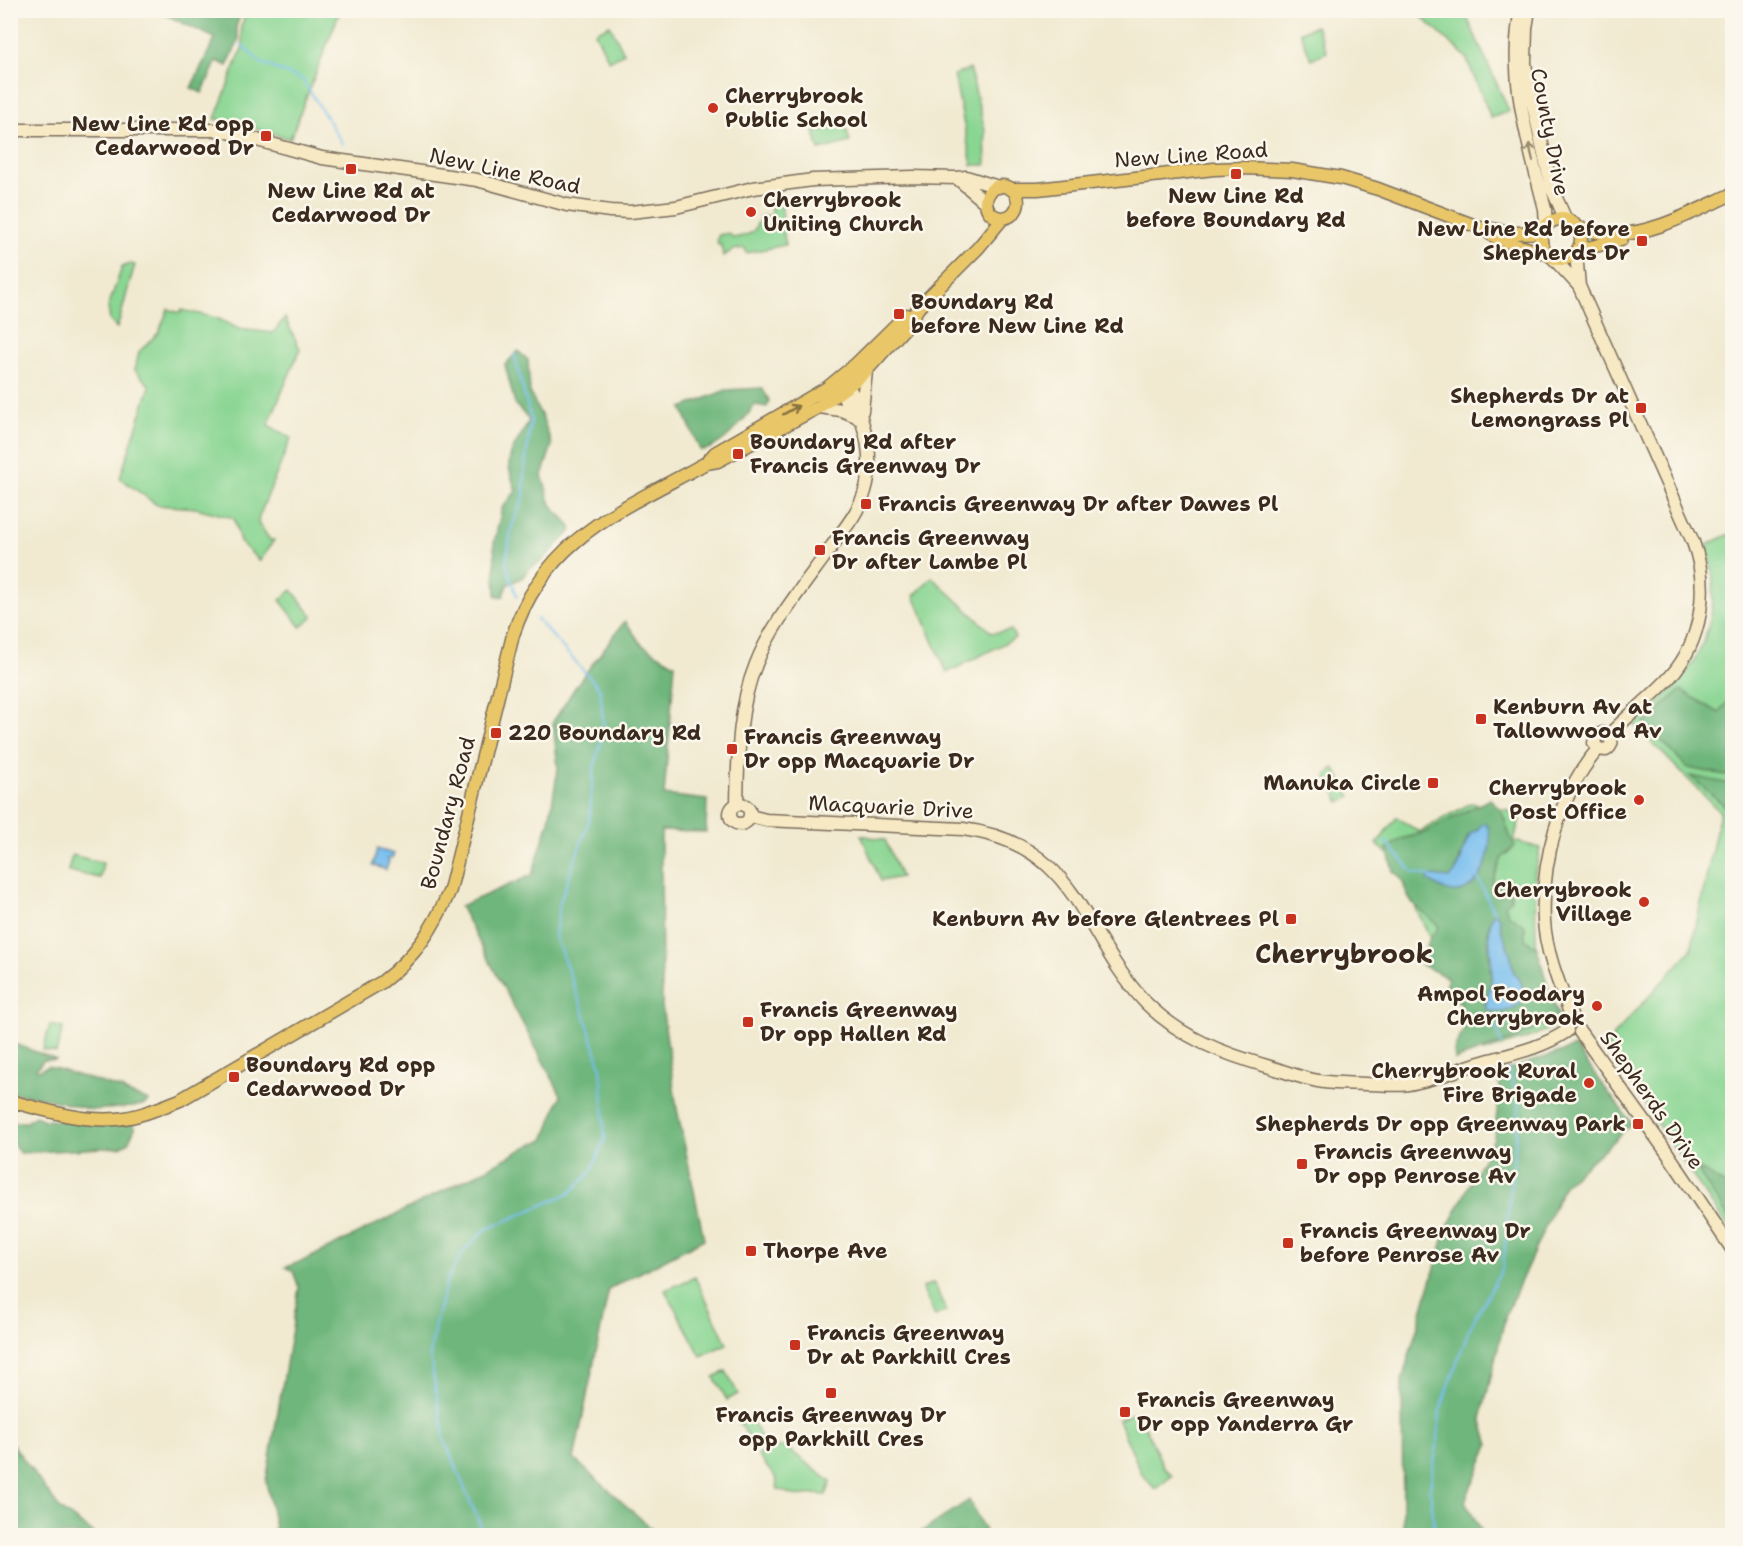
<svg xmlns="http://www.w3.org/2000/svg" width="1743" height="1546" viewBox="0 0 1743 1546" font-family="'Shantell Sans',sans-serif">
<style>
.green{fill:#89d592;stroke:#628058;stroke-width:1.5}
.forest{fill:#6eb67c;stroke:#54704d;stroke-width:1.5;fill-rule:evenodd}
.water{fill:#77beef;stroke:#597486;stroke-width:1.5}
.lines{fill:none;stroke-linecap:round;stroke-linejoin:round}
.stream{stroke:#77beef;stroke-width:2}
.secondary-casing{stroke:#7b6d5d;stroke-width:15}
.primary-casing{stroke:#7b6d5d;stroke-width:15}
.secondary{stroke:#f6e9c3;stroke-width:12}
.primary{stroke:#e9c769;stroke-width:12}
.oneway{stroke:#988a70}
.oneway2{stroke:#897140}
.poi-dot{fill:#c8321e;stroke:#fbf7ec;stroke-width:2}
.labels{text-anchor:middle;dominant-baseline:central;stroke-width:5;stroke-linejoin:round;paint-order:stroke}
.poi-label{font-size:21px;font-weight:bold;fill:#3b2a1e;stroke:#fbf7ec;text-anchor:start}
.street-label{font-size:21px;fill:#3b2a1e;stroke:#fbf7ec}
.district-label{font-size:27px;font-weight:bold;fill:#3b2a1e;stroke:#fbf7ec}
</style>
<rect width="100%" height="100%" fill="#fbf7ec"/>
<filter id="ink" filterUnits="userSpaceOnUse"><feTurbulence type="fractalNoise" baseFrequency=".0167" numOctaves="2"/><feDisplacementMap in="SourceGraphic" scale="12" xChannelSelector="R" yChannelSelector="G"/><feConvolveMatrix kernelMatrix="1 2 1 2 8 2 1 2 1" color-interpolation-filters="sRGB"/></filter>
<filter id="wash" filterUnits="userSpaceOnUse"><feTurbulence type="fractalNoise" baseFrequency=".008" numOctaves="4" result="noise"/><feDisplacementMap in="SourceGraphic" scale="24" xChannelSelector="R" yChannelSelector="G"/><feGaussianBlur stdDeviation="1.35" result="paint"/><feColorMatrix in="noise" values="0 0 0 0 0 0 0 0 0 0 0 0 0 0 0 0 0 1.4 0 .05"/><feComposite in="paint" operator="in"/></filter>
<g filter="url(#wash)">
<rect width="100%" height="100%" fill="#f1ead1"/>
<path class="green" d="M247 11H340L290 139 236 123 215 119 243 46 241 26Z
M1415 11H1464L1509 111 1491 118 1466 57Z
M610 25 624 53 609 61 595 32Z
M1316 26 1327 52 1311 59 1300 32Z
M970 69 985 131 986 165H972L954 75Z
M845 124 850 142 819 150 814 132Z
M781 196 785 245 746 253 745 248 733 250 723 256 721 245H718L717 239 719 235 729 233 733 238C743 236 755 235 757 223L760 222 759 217 772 215 769 198Z
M130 264 135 265C128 286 124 307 117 328L110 321 108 307 122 267Z
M168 309 180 313 182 310 217 318 239 329 273 333 285 318 300 349 268 425 291 438 259 517 258 523 270 540H274L260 561 240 542 234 518 196 508 157 505 120 478 150 386 135 370 139 352 159 332Z
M1732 533V1234L1605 1045 1691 950 1720 812 1634 724C1648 711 1665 698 1678 683 1712 642 1721 596 1707 545Z
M932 577 992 633 1011 630 1015 638 947 673 914 596Z
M292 590 313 617 301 627 280 600Z
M1334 768 1351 796 1340 802 1326 776Z
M1471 803 1521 813 1514 841 1540 848 1535 873 1536 945 1549 991 1560 1018 1559 1025 1525 1039 1483 1052 1393 859 1377 844 1397 817 1419 832Z
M861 835 885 840 901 877 881 881Z
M72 855 103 863 100 878 68 871Z
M50 1025 63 1028 56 1053 43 1050Z
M695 1277 727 1344 701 1356 665 1290Z
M934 1283 946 1311 935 1316 922 1288Z
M726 1371 738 1394 727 1400 714 1377Z
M1138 1411 1164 1468 1172 1476 1155 1489 1142 1474 1118 1420Z
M748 1416 761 1437 752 1443 739 1422Z
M768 1445 787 1448 831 1482 826 1495C813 1492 803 1497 793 1495 787 1494 785 1490 778 1490L776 1478 758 1456Z"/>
<path class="forest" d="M157 11H242L236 27 239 40 227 66 217 61 202 93 191 88 215 38Z
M518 351 528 360 530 393 543 419 552 445 542 476C546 485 547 495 551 504 557 515 567 517 572 530L541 562 528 569 523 577 507 585 503 597 496 596 494 543 502 508 516 491C514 483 508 471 509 463 510 447 524 434 529 420L515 404 505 365Z
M762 388 769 400 767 407 755 405C744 420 719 451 700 450L682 408 726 390Z
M625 621 642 645 675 664 664 795 707 800 706 832 661 831 662 1006 677 1109 704 1239 609 1289 574 1459 659 1535H269L275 1528 266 1481 299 1288 293 1271 285 1267 305 1260 477 1174 530 1145 544 1140 561 1095 460 906 532 875 549 821 558 769 553 722 578 683Z
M1681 690 1719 713 1732 696V776L1688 768 1644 723Z
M1690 776 1732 784 1726 807Z
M1490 799C1510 817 1503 826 1515 846L1502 858 1492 884 1510 886 1511 899 1505 905 1508 914 1525 926V939L1537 948 1549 991 1557 1013 1553 1026H1540L1519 1037 1455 1060 1454 1050 1465 1027 1458 1022 1461 1002 1442 996 1448 978 1420 964 1430 938 1439 927C1432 919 1414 906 1410 900 1402 888 1407 880 1393 871L1387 848 1401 839 1423 833ZM1488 827 1489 852 1442 889 1431 876 1450 878 1455 873 1468 836ZM1499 917 1501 929 1510 953 1514 973 1520 980 1523 989 1520 1004H1485L1491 982 1488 929 1491 919Z
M10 1042 57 1060H44L36 1069 39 1070 48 1066 122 1089 125 1092 149 1101 146 1104 133 1107 92 1110 40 1097 11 1093Z
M1575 1047 1632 1124 1564 1185 1506 1314 1481 1419 1489 1445 1465 1501 1484 1535H1403L1402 1380 1446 1230 1494 1138 1500 1086 1495 1074Z
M35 1116 45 1120 116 1124 131 1123 135 1128 128 1143 120 1147 20 1153 11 1141 10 1122H27Z
M1695 1167 1732 1189V1223Z
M11 1442 60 1509 96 1535H11Z
M969 1500 987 1535H917Z"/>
<path class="water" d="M1486 823C1498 844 1481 896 1452 892 1443 891 1435 884 1427 880L1431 876 1450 878C1464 866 1461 845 1472 832L1476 831 1481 825Z
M377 849 394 854 392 858 387 859 389 861 386 870 373 865Z
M1494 912 1499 917 1501 929 1510 953 1514 973 1520 980 1523 989 1520 1004C1509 1011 1499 1015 1486 1009 1485 999 1489 992 1491 982 1495 958 1483 935 1494 912Z"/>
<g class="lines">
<path class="stream" d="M242 45 261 63 303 80 343 144
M514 354 531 420 524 473V496L511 529 506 564 517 596
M1385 841 1414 873 1431 876
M1478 878 1494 912
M1495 1022 1501 1044
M485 1536 445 1442 430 1356 435 1324 447 1280 463 1252 485 1230 570 1193 591 1172 605 1139 601 1068 583 1010 555 936 560 902 589 821 594 768 604 730 600 689 537 619
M1435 1536 1430 1487 1438 1439 1440 1411 1469 1329 1503 1267 1519 1106 1508 1068"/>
</g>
</g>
<g filter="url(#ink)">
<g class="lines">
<g class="secondary-casing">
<path id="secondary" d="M1521 10C1507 76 1529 145 1545 209L1546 226
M1529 10 1526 28 1525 63 1528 82 1552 189 1566 220
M10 130H221L322 158 477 180 567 205 610 211 630 212 676 207 753 188 813 180 912 177 957 178 966 177 998 187
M957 178 986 203
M1576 253 1579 286 1693 542C1710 587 1702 641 1670 677 1651 698 1628 715 1609 735
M1553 258 1579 286
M837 381 840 392 858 418
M819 407 841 410 856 416
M862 411 866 371
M1598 749 1594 743 1596 736 1603 733 1609 735
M1598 749 1606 750C1612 746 1613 741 1609 735
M730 814a10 10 0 1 1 20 0a10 10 0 1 1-20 0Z
M737 804C738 757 738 708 756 664 773 621 806 583 832 546 844 529 859 512 865 491 872 468 870 447 863 425 858 408 857 392 841 382
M750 816 766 820 963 829C1081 845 1079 933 1146 1003 1181 1038 1224 1054 1270 1067 1286 1072 1301 1078 1318 1081 1334 1084 1351 1083 1368 1084 1381 1084 1395 1086 1408 1084 1434 1080 1458 1069 1483 1062 1512 1054 1542 1048 1567 1031
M1572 1018C1560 986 1546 954 1544 921 1541 861 1559 794 1598 749
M1580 1032 1666 1151 1732 1249"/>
</g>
<g class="primary-casing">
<path id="primary" d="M986 202a16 16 0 1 1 32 0a16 16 0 1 1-32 0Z
M1012 189H1038L1214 169 1244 168 1292 170 1341 178 1378 189 1481 228 1497 238 1515 245 1548 254
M1541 239a20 20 0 1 1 40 0a20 20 0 1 1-40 0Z
M1577 227C1588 230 1598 233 1609 234 1649 237 1697 210 1732 194
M1485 228 1516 233 1543 232
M1578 250 1621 240
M706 463 715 453 827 388 855 365 906 315
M10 1101C45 1110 81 1122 117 1119 139 1117 160 1108 180 1100L382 982C416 956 433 929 450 890L513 635C545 537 623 509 706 463L718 461 819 407 852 383 866 371 909 323 918 308 978 248 1003 218"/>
</g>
<use href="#secondary" class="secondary"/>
<use href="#primary" class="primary"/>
</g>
<defs><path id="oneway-shaft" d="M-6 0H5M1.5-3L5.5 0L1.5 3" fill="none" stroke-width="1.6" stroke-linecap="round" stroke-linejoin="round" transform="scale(1.5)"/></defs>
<use class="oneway" href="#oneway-shaft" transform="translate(1531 152) rotate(-102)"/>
<use class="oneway2" href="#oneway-shaft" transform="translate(791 410) rotate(-29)"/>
</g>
<g class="poi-dot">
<circle cx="713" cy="108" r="6"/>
<rect x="260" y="130" width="12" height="12" rx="3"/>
<rect x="345" y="163" width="12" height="12" rx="3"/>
<rect x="1230" y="168" width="12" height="12" rx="3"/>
<circle cx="751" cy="212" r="6"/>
<rect x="1636" y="235" width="12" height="12" rx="3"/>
<rect x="893" y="308" width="12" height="12" rx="3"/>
<rect x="1635" y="402" width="12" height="12" rx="3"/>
<rect x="732" y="448" width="12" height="12" rx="3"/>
<rect x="860" y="498" width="12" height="12" rx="3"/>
<rect x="814" y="544" width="12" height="12" rx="3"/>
<rect x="1475" y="713" width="12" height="12" rx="3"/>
<rect x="490" y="727" width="12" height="12" rx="3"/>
<rect x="726" y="743" width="12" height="12" rx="3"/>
<rect x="1427" y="777" width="12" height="12" rx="3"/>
<circle cx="1639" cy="800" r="6"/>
<circle cx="1644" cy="902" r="6"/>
<rect x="1285" y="913" width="12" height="12" rx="3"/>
<circle cx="1597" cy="1006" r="6"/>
<rect x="742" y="1016" width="12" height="12" rx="3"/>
<rect x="228" y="1071" width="12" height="12" rx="3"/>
<circle cx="1589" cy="1083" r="6"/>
<rect x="1632" y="1118" width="12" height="12" rx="3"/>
<rect x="1296" y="1158" width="12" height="12" rx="3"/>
<rect x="1282" y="1237" width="12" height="12" rx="3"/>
<rect x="745" y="1245" width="12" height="12" rx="3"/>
<rect x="789" y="1339" width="12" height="12" rx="3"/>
<rect x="825" y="1387" width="12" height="12" rx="3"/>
<rect x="1119" y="1406" width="12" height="12" rx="3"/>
</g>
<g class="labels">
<g class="poi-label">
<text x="725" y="96">Cherrybrook<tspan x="725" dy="24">Public School</tspan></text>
<text x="254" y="124" text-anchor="end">New Line Rd opp<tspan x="254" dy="24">Cedarwood Dr</tspan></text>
<text x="351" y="191" text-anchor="middle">New Line Rd at<tspan x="351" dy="24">Cedarwood Dr</tspan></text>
<text x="1236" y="196" text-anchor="middle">New Line Rd<tspan x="1236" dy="24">before Boundary Rd</tspan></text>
<text x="763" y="200">Cherrybrook<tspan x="763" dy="24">Uniting Church</tspan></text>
<text x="1630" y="229" text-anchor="end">New Line Rd before<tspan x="1630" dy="24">Shepherds Dr</tspan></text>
<text x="911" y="302">Boundary Rd<tspan x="911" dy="24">before New Line Rd</tspan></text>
<text x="1629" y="396" text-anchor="end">Shepherds Dr at<tspan x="1629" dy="24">Lemongrass Pl</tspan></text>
<text x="750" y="442">Boundary Rd after<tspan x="750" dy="24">Francis Greenway Dr</tspan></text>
<text x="878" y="504">Francis Greenway Dr after Dawes Pl</text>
<text x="832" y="538">Francis Greenway<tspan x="832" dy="24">Dr after Lambe Pl</tspan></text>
<text x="1493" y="707">Kenburn Av at<tspan x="1493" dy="24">Tallowwood Av</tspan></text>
<text x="508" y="733">220 Boundary Rd</text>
<text x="744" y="737">Francis Greenway<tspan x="744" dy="24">Dr opp Macquarie Dr</tspan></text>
<text x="1421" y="783" text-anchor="end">Manuka Circle</text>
<text x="1627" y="788" text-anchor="end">Cherrybrook<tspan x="1627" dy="24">Post Office</tspan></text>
<text x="1632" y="890" text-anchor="end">Cherrybrook<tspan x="1632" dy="24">Village</tspan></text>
<text x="1279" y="919" text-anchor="end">Kenburn Av before Glentrees Pl</text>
<text x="1585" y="994" text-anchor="end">Ampol Foodary<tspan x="1585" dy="24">Cherrybrook</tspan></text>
<text x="760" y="1010">Francis Greenway<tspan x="760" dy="24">Dr opp Hallen Rd</tspan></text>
<text x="246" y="1065">Boundary Rd opp<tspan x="246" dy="24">Cedarwood Dr</tspan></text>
<text x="1577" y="1071" text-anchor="end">Cherrybrook Rural<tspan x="1577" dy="24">Fire Brigade</tspan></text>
<text x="1626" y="1124" text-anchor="end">Shepherds Dr opp Greenway Park</text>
<text x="1314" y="1152">Francis Greenway<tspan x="1314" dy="24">Dr opp Penrose Av</tspan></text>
<text x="1300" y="1231">Francis Greenway Dr<tspan x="1300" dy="24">before Penrose Av</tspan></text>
<text x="763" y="1251">Thorpe Ave</text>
<text x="807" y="1333">Francis Greenway<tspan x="807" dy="24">Dr at Parkhill Cres</tspan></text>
<text x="1137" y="1400">Francis Greenway<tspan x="1137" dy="24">Dr opp Yanderra Gr</tspan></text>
<text x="831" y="1415" text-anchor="middle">Francis Greenway Dr<tspan x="831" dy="24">opp Parkhill Cres</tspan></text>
</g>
<g class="street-label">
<text transform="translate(1550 132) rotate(79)">County Drive</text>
<text transform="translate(1191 155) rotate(-4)">New Line Road</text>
<text transform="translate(505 171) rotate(12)">New Line Road</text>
<text transform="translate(891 807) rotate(3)">Macquarie Drive</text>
<text transform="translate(448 813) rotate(-75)">Boundary Road</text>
<text transform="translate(1652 1100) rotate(55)">Shepherds Drive</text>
</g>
<g class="district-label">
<text x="1344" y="953">Cherrybrook</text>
</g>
</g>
<rect width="1743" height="1546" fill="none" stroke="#fbf7ec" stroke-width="36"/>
</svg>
